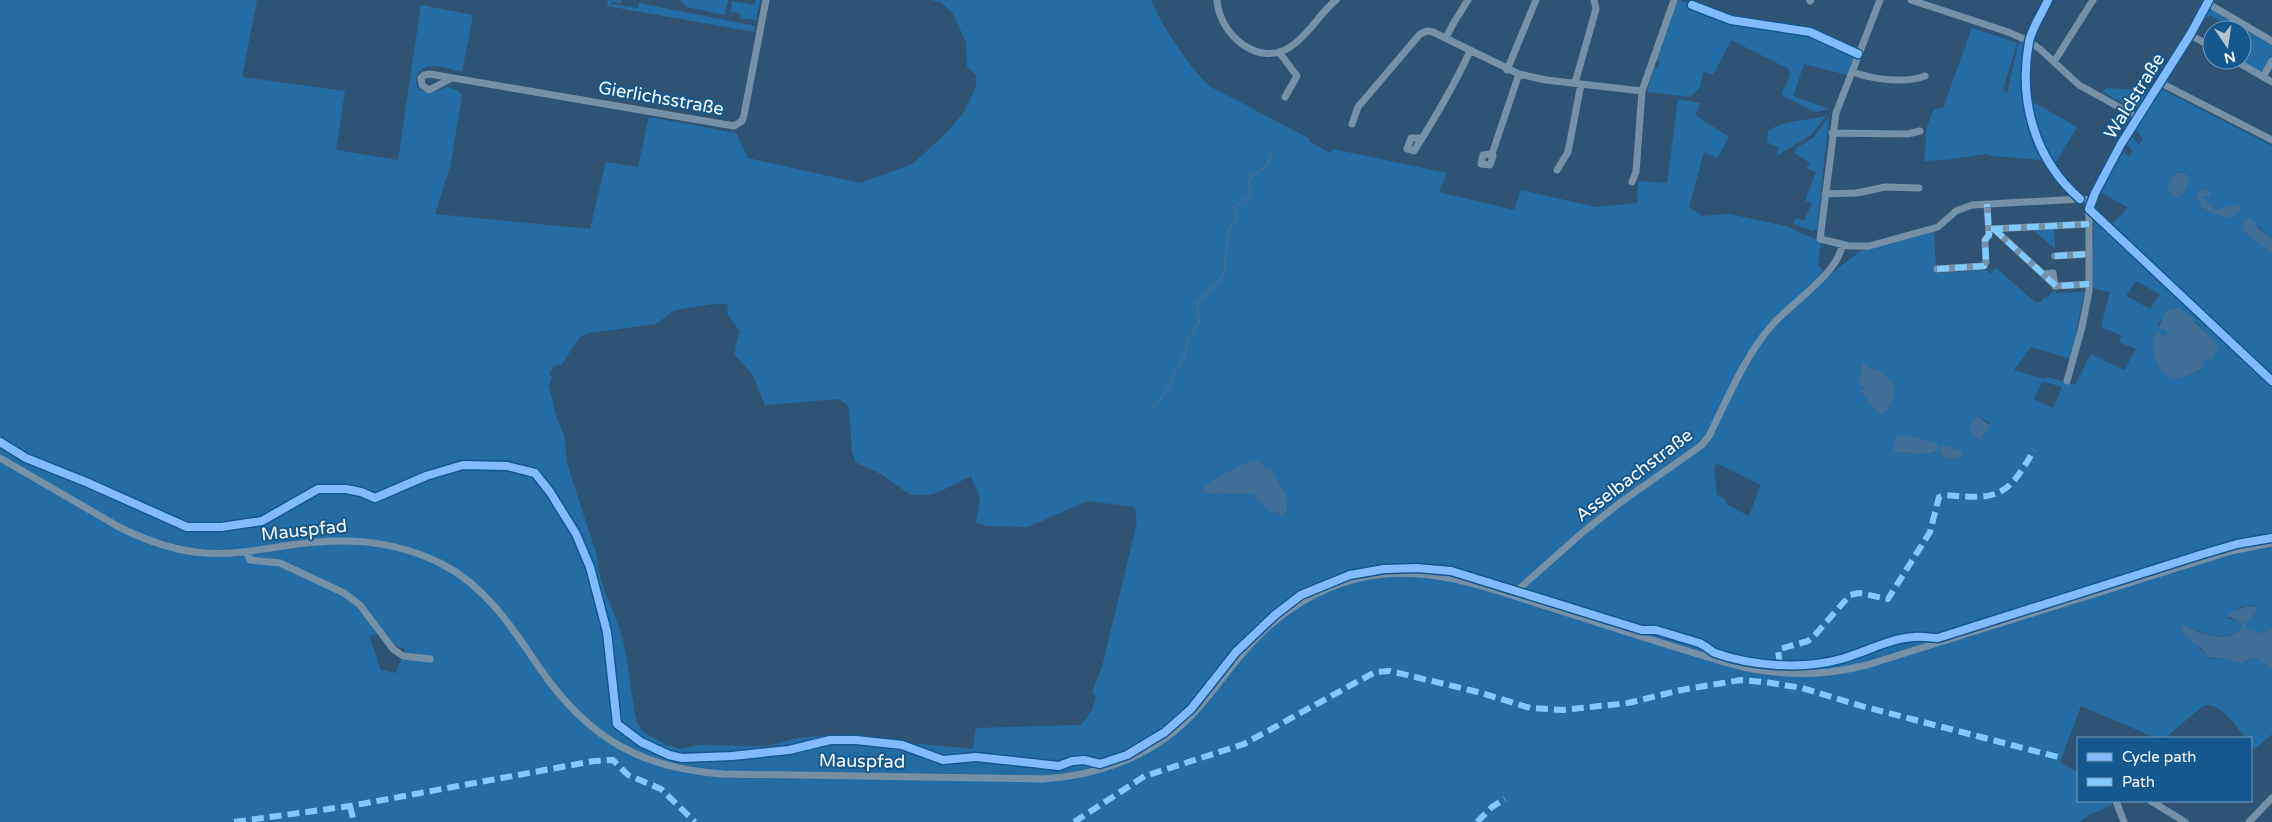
<svg xmlns="http://www.w3.org/2000/svg" width="2272" height="822" viewBox="0 0 2272 822" font-family="'Varela Round',sans-serif">
<style>
.green{fill:#246da4;fill-rule:evenodd}
.water{fill:#3e6d95}
.lines{fill:none;stroke-linecap:round;stroke-linejoin:round}
.stream{stroke:#3e6d95;stroke-width:2}
.minor{stroke:#7690a6;stroke-width:7}
.quiet{stroke:#80caff;stroke-width:6;stroke-dasharray:12 6;stroke-linecap:butt}
.cycleway-casing{stroke:#13588f;stroke-width:11}
.cycleway{stroke:#80bcff;stroke-width:8}
.labels{text-anchor:middle;dominant-baseline:central;stroke-width:4;stroke-linejoin:round;paint-order:stroke}
.street-label{font-size:18px;fill:#fff;stroke:#13588f}
</style>
<rect width="100%" height="100%" fill="#2f5473"/>
<path class="green" d="M0 0H257L242 77 345 91 336 150 398 160 421 5 473 15 462 72C453 70 440 65 431 66 407 68 412 108 447 86L458 91 462 95 450 167 435 214 590 229 606 162 638 167 649 117 736 133 748 158 860 183 913 164 947 132 964 112 976 87V75L967 66 966 42 953 14 941 2 930 0H1151C1162 26 1190 69 1211 87L1310 139 1309 141 1330 153 1333 149 1447 173 1439 192 1514 210 1521 190 1596 207 1637 203 1638 181 1667 183 1678 99 1700 103 1695 115 1729 137 1717 158 1704 152 1689 207 1702 216 1729 214 1786 226 1821 242 1818 265 1828 276 1862 250 1934 231 1936 273 1986 270 1990 274 1996 268 2035 302H2040L2046 296 2048 297 2055 289 2056 293 2084 292 2071 359 2031 347 2014 370 2043 379 2048 377 2075 385 2091 354 2124 370 2136 349 2119 342 2121 335 2101 327 2110 292 2092 288 2094 209 2109 226 2124 213 2127 207 2100 192 2123 151 2129 157 2133 151 2126 144 2131 136 2139 145 2143 139 2135 129 2157 91 2163 90 2272 146V239L2248 217 2242 223 2245 232 2272 255V629L2261 633 2246 629 2245 625 2258 610 2256 607C2247 603 2236 608 2229 615L2228 618 2241 623 2242 628C2222 644 2205 634 2184 625L2180 629 2210 659 2220 657 2246 662 2255 658 2272 669V734L2255 749 2251 744V738H2246C2236 727 2219 699 2203 706L2165 738H2156L2081 706 2060 762 2078 772V801H2111L2112 805 2089 815 2079 822H0ZM2180 172 2186 173 2189 182 2184 193 2176 199 2168 191 2166 187 2173 176ZM2201 188 2209 191 2208 197 2201 196 2215 210 2235 205 2240 211 2231 217C2216 216 2190 210 2198 190ZM2136 281 2160 294 2150 309 2126 296ZM713 304H728L727 313 740 332 735 347V355L753 375 765 405 838 399C845 402 848 404 849 411L852 452 855 462 881 474 911 495H928L939 492 971 476 980 497 976 522 985 526 1028 527 1087 501 1135 507 1137 523 1102 667 1092 691 1096 698 1091 712 1081 725 976 728 973 749 829 735 797 738 768 746 697 745 681 749 664 744 643 732 636 720C631 694 629 666 623 640 617 613 597 585 597 556L567 463 564 435 556 416 549 385 552 377 549 374 554 366 561 365 580 337 589 333 656 324 675 310ZM2166 315 2191 318C2208 335 2213 330 2212 359H2205L2199 372 2174 378C2156 372 2149 348 2156 332L2167 336V332L2158 328V324ZM1861 366C1876 367 1885 374 1894 385L1890 408 1879 414 1859 390 1865 389 1858 381ZM2042 381 2062 387 2053 408 2034 399ZM1976 415 1990 423 1980 441 1976 437 1974 416ZM1923 439 1936 443 1935 453 1907 454 1896 452ZM1944 445 1962 451 1963 456 1952 460 1944 458ZM1244 462 1246 464 1261 462C1275 479 1290 487 1287 512L1282 515 1268 511 1253 494 1203 493V486ZM1717 463 1761 485 1749 516 1726 504 1725 499 1717 495 1714 468ZM381 633 387 642 405 649 396 673 381 670 369 636Z
M608 0H621V4L612 1 611 4 638 8 639 3 755 26 754 32 607 6Z
M680 0H728L725 15 687 7Z
M756 0H760L756 20 740 18V13L732 12 730 16 732 1 754 5Z
M1680 0 1731 21 1806 32 1852 53 1854 57 1847 75 1804 64 1793 96 1829 109 1815 112 1782 95V92L1790 76 1789 69 1731 40 1713 75 1703 71 1700 88 1690 97 1647 92 1654 67 1658 68 1660 62 1656 60 1677 1Z
M2210 9 2272 44V56L2264 70 2259 72 2239 60H2242V30H2219L2223 23 2210 15 2208 18 2205 17Z
M1972 28 2017 43 2003 90 2007 93 2019 41 2027 46 2026 101 2035 103 2077 127 2055 164 2047 168 2042 160 1993 156 1986 154 1945 160 1924 161 1927 126 1934 109 1943 108Z
M2106 88 2146 90 2148 91 2140 106 2134 109 2102 92Z
M1826 116 1811 135 1778 155H1776L1779 148 1767 142 1768 131C1786 119 1807 121 1826 116Z
M1829 117 1817 228 1812 231 1793 223 1796 218 1804 221 1812 204 1805 200 1816 172 1807 168 1810 163 1795 153 1796 148 1813 138Z
M2054 228 2055 249 2032 229Z"/>
<path class="water" d="M2178 173H2186L2189 182 2184 193 2176 199 2168 191 2166 187 2173 176Z
M2201 188 2211 192 2209 197 2201 196 2214 207 2215 210 2238 204 2241 206 2242 211 2229 218C2214 215 2191 209 2198 190Z
M2247 217 2256 222 2257 227 2272 239V255L2245 232 2242 223Z
M2179 308 2191 318H2195L2194 322 2211 336 2218 348 2212 359 2205 360C2202 370 2200 371 2190 374 2184 376 2180 379 2174 378 2158 375 2147 345 2156 332L2167 336V332L2158 328 2167 310Z
M1862 364 1882 372 1894 385C1896 396 1891 413 1879 414L1859 390 1865 389 1858 381Z
M1976 415 1991 426 1984 433 1981 441 1970 432 1969 428Z
M1897 435 1917 437 1937 443 1938 450C1932 456 1904 454 1896 452L1893 449Z
M1944 445 1962 451 1963 456 1952 460 1944 458 1940 453V447Z
M1253 460 1261 462 1267 469H1271L1287 496V512L1282 515 1268 511 1253 494 1203 493V486L1244 462 1246 464Z
M2247 606 2256 607 2258 610 2245 625 2246 629 2261 633 2272 629V669L2255 658 2240 663 2220 657 2209 658 2201 648 2193 643 2180 629 2184 625C2203 634 2224 645 2242 628V624L2228 616 2232 611Z"/>
<g class="lines">
<path class="stream" d="M1154 408 1169 387 1176 369 1185 355 1188 341 1199 321 1197 303 1224 275 1228 231 1238 218 1234 207 1250 195 1249 179 1266 166 1273 154"/>
<path class="minor" d="M1217 0C1219 35 1260 70 1293 45 1310 33 1320 13 1336 0
M1880 0 1836 113 1820 239 1849 246H1869L1938 227 1956 211 1972 205 2080 199 2092 200
M1911 0 2008 32 2029 41 2041 50 2079 85 2137 117
M1810 1 1811 0
M2207 3 2272 41
M2190 35 2212 47
M1446 38 1453 24 1468 0
M1279 52 1297 76 1285 97
M2234 60 2272 82
M2054 62 2093 0
M1507 70 1536 0
M1852 72C1873 79 1904 84 1925 76
M2263 77 2272 61
M452 78 429 90 422 85 421 78 424 75 430 74 734 126 742 121 744 115 766 0
M2159 82 2272 140
M1575 83 1596 9 1594 0
M1352 124 1358 107 1420 34 1427 31 1433 32 1519 74 1546 80 1642 91
M1832 133 1908 134 1920 131
M1422 138H1411L1407 149 1414 151C1435 118 1454 86 1470 51
M1492 154 1483 155 1481 164 1490 165 1493 156 1492 154 1519 74
M1557 170 1568 152 1581 84
M1632 182 1636 172 1642 91 1674 0
M1825 194 1857 193 1885 187 1919 188
M1991 229 2089 224
M1994 229 2056 286 2089 284
M2055 256 2089 254
M1937 269 1984 266 1986 262 1985 240 1989 235 1987 204
M2043 274 2053 273 2055 286
M2067 381 2082 327 2089 291V209L2092 200 2130 129 2190 35 2209 0
M0 458 119 527C145 540 174 551 205 553 231 555 258 550 284 546 339 537 390 538 442 564 487 587 513 629 541 670 588 738 642 769 724 774L1043 779C1097 776 1149 757 1188 719 1208 699 1223 676 1241 655 1277 611 1328 579 1385 574 1438 569 1489 588 1539 604 1606 625 1674 648 1742 667 1787 676 1822 676 1867 665L2231 551 2272 543
M247 552 250 560 280 563 344 593 360 605 393 649 403 656 430 659
M1512 595 1583 532 1621 502 1702 445 1709 436C1728 398 1745 355 1773 324 1793 302 1839 272 1842 245
M2116 801 2124 822
M2151 801 2185 822
M2249 822 2272 798"/>
<path class="quiet" d="M1991 229 2089 224
M1994 229 2056 286 2089 284
M2055 256 2089 254
M1937 269 1984 266 1986 262 1985 240 1989 235 1987 204
M1780 664 1778 651 1780 649 1808 641 1814 636 1850 595 1859 593 1888 599 1930 532 1939 497 1945 495C1997 500 2007 498 2034 450
M350 806 354 822
M234 822 350 806 594 761 613 760 628 775 661 789 695 822
M1074 822 1145 776 1244 744 1375 672 1390 671 1478 692 1530 708 1563 710 1628 703 1681 690 1741 680 1765 682 1802 688 1865 707 2062 758
M1477 822 1492 807 1505 799"/>
<g class="cycleway-casing">
<path id="cycleway" d="M2048 0C2042 14 2032 27 2029 42 2018 101 2035 160 2080 199
M2209 0 2190 35 2121 144 2095 193 2089 209 2272 381
M1692 5 1731 20 1810 32 1858 54
M0 442 26 458 86 482 187 527H221L262 521 318 489H346L361 492 375 498 426 476 463 465 507 466 535 473 550 492 576 534 590 567 607 632 617 724 641 742 669 755 682 758 732 756 789 750 830 740H856L902 745 943 760 976 757 1059 766 1072 761 1084 760 1100 764 1127 755 1165 732 1191 709 1236 652 1275 615 1301 595 1350 575 1384 569 1417 568 1451 571 1642 630H1656L1699 643C1705 645 1709 650 1715 653 1752 666 1802 670 1841 659 1863 653 1891 638 1914 637 1922 636 1930 638 1938 638L2203 554 2237 544 2272 538"/>
</g>
<use href="#cycleway" class="cycleway"/>
</g>
<g class="labels">
<g class="street-label">
<text transform="translate(2134 96) rotate(-58)">Waldstraße</text>
<text transform="translate(661 98) rotate(10)">Gierlichsstraße</text>
<text transform="translate(1634 475) rotate(-37)">Asselbachstraße</text>
<text transform="translate(304 530) rotate(-6)">Mauspfad</text>
<text transform="translate(862 761) rotate(1)">Mauspfad</text>
</g>
</g>
<rect x="2077" y="737" width="175" height="65" fill="#13588f" stroke="#719bbc"/>
<rect x="2087" y="753" width="25" height="8" fill="#80bcff" stroke="#719bbc"/>
<text x="2122" y="762" font-size="15" fill="#ffffff">Cycle path</text>
<rect x="2087" y="778" width="25" height="8" fill="#80caff" stroke="#719bbc"/>
<text x="2122" y="787" font-size="15" fill="#ffffff">Path</text>
<g transform="translate(2227 45) rotate(167)"><circle r="24" fill="#13588f" stroke="#719bbc"/>
<path d="M0-4L9 19L0 12L-9 19Z" fill="#b6c3ce"/>
<text y="-8" font-size="14" font-weight="bold" text-anchor="middle" fill="#ffffff">N</text>
</g>
</svg>
